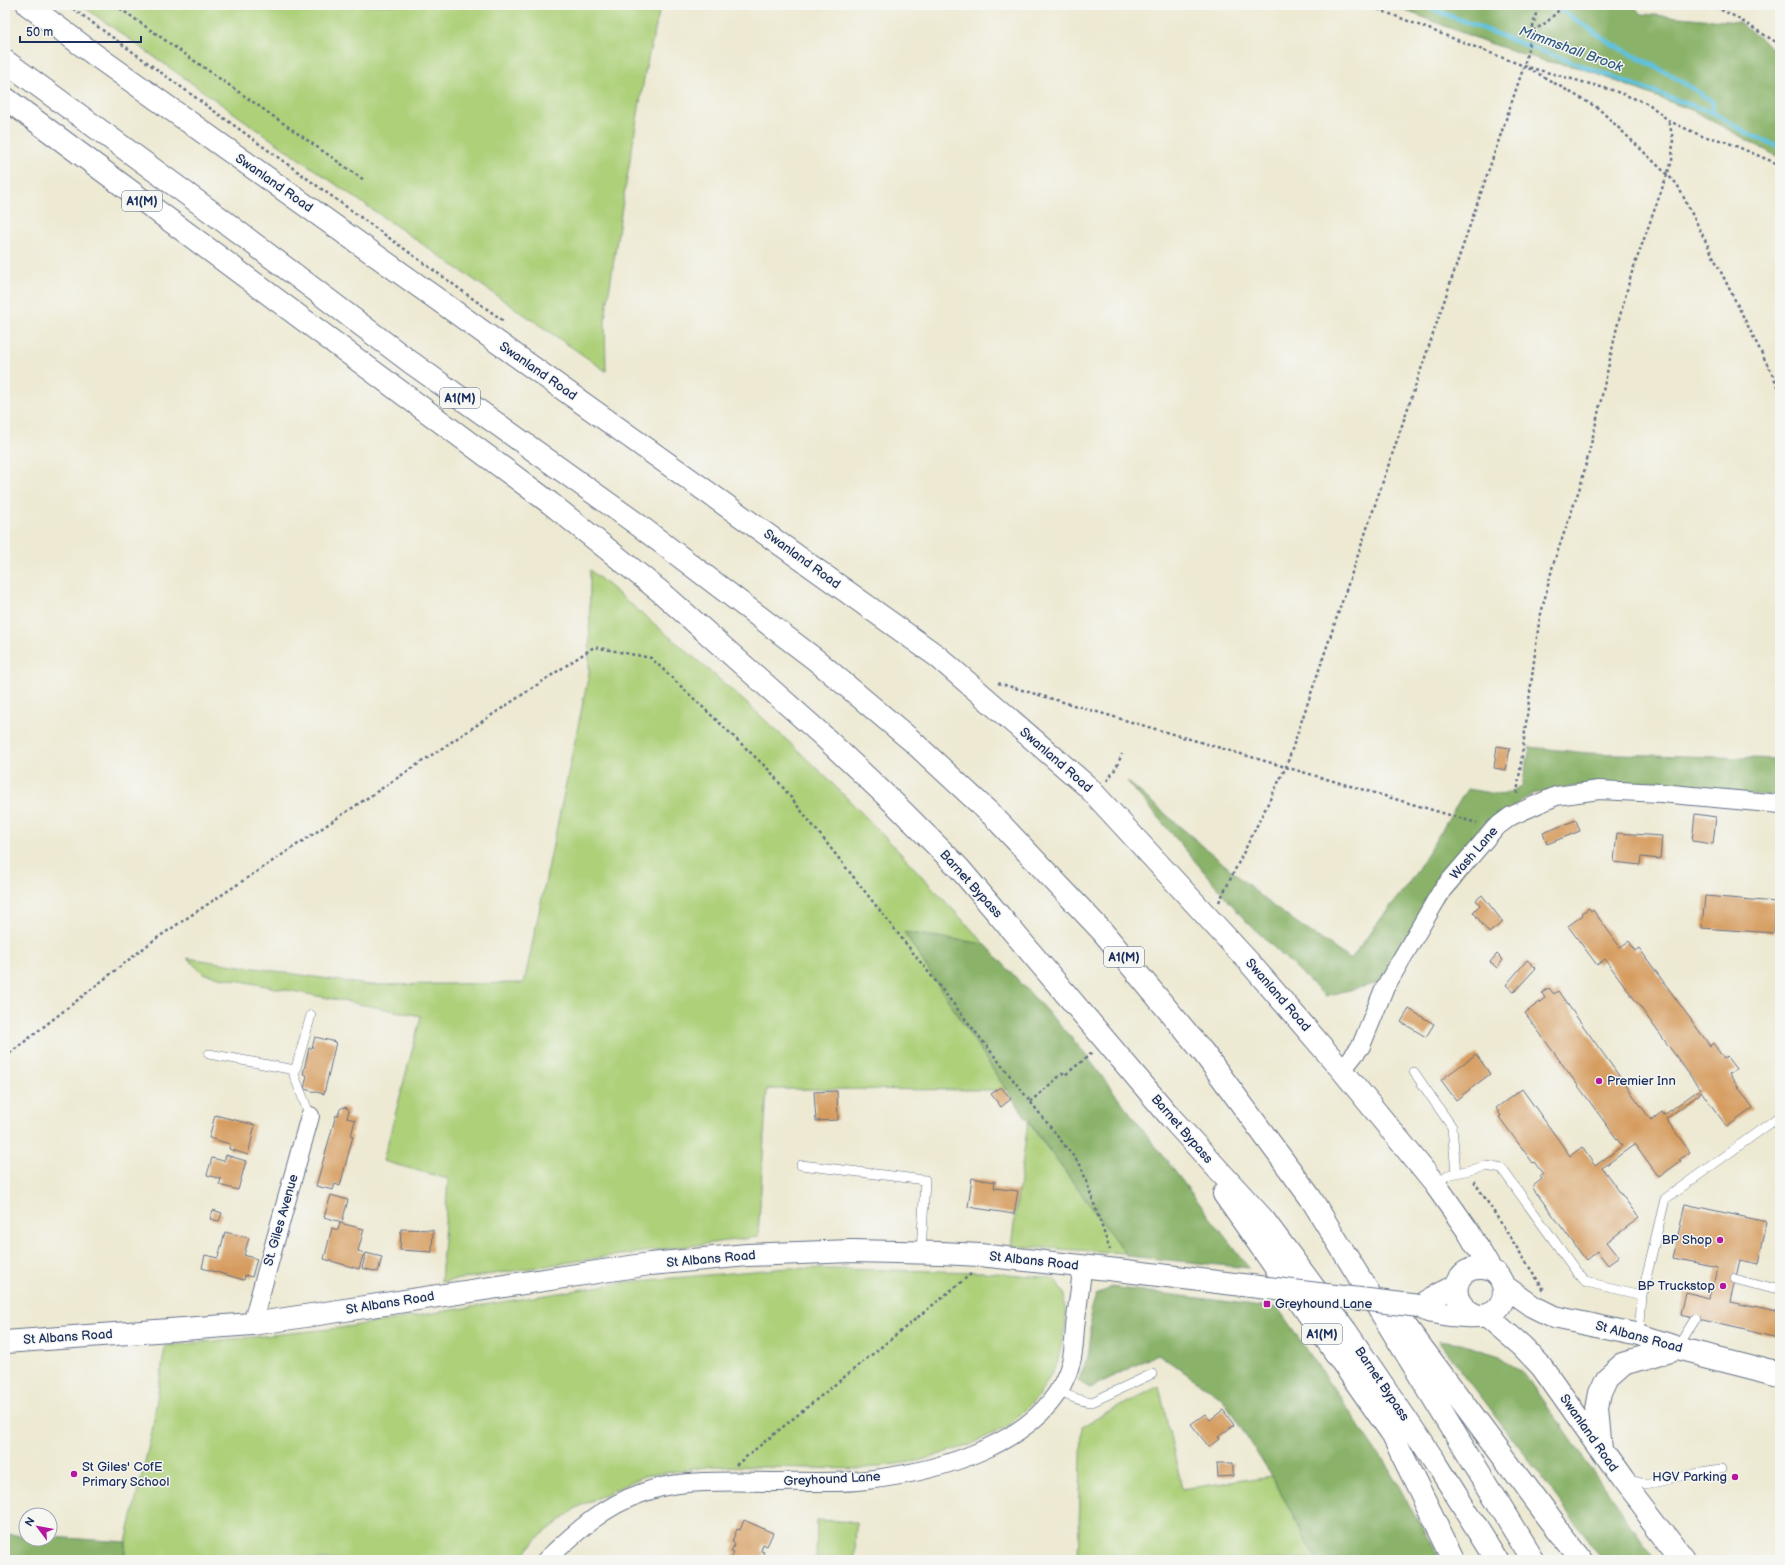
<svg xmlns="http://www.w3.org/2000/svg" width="1785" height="1565" viewBox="0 0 1785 1565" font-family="'Balsamiq Sans',sans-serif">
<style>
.green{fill:#add079;stroke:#64806c}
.forest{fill:#8ab269;stroke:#527064}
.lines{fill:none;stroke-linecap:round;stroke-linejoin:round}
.stream{stroke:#5fc1dd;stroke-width:5}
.building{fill:#d69c5e}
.lane-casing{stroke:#647087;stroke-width:10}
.street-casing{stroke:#647087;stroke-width:20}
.secondary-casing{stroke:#647087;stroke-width:24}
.highway-casing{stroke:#647087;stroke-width:24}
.path{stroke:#647087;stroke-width:2.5;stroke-dasharray:3 3;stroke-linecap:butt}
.lane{stroke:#fff;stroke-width:9}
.street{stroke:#fff;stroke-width:18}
.secondary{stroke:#fff;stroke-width:22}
.highway{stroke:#fff;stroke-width:22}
.secondary-bridge-casing{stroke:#647087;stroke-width:24;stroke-linecap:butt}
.secondary-bridge{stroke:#fff;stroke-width:22}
.poi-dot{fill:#b5179e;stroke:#f6f6f2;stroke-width:1.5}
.labels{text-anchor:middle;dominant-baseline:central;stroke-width:3;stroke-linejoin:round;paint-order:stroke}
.shield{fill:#f6f6f2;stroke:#5d6b8a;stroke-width:1}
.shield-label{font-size:12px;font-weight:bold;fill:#1b2f5e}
.street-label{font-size:13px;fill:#1b2f5e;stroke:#f6f6f2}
.poi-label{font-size:13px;fill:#1b2f5e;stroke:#f6f6f2;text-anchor:start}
.water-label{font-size:14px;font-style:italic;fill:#2f5b84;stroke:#f6f6f2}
</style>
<rect width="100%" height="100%" fill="#f6f6f2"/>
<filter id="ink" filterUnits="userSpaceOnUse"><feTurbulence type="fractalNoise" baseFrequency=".025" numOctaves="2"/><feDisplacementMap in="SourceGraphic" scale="8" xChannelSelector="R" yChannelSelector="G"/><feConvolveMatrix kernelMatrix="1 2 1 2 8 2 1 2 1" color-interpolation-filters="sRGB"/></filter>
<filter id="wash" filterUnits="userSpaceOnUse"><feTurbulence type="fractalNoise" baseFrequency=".012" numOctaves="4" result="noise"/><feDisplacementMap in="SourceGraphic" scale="16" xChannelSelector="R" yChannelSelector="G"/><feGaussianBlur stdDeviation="0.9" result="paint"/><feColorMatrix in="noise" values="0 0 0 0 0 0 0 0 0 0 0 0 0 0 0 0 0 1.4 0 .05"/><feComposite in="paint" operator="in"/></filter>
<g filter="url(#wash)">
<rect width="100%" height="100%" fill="#ede9d2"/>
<path class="green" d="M81 5H661L646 67 621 213 605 319 606 371 289 152Z
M590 570C653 623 718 676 778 732 851 798 918 872 985 944L904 932 1006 1090 767 1089 758 1237 597 1258 441 1282 448 1179 383 1161 421 1016 204 974 187 958 369 985 524 983 589 674Z
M1028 1122 1125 1253 1011 1246Z
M788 1268 984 1272 1054 1278 1064 1293 1066 1323 1057 1364 1038 1397 1010 1425 970 1445 918 1461 860 1469 713 1466 644 1476 576 1508 538 1538 518 1560H124L126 1542 152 1432 165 1346 340 1328 627 1282Z
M1159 1386 1182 1489 1272 1476 1317 1560H1078L1082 1426Z
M817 1520 856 1522 855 1560H816Z"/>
<path class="forest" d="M1391 5H1632L1642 14 1739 22 1780 54V158L1694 111 1581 68 1544 61 1486 42Z
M1530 747 1587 753 1780 759V796L1594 783 1532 794 1509 809 1379 983 1325 996 1245 920 1127 781 1274 907 1350 959 1413 877 1467 789 1502 795 1522 786Z
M904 932 985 944 1078 1045 1249 1268 1127 1256 1006 1090Z
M1111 1287 1278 1308 1388 1467 1440 1560H1317L1272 1476 1223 1399 1158 1354 1090 1388 1078 1381 1088 1357 1091 1334V1311L1096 1295Z
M1438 1341 1461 1344 1500 1356 1522 1371 1655 1560H1604Z
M5 1534 26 1536V1539H50V1537L126 1542 124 1560H5Z"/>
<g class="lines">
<path class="stream" d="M1422 5 1533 48 1713 113 1749 134 1780 147
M1541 5 1560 9 1610 43 1671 75 1712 101 1713 113"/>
</g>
<g id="blocks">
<path class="building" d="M1497 746 1510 748 1506 770 1494 768Z
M1695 814 1716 817 1713 844 1692 841Z
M1576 820 1580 831 1547 844 1543 833Z
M1617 833 1662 836 1660 859 1641 857 1640 865 1614 862Z
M1482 895 1503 922 1489 933 1473 912 1480 905 1476 900Z
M1705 896 1776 902 1774 933 1702 928Z
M1589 908 1591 911 1593 910 1620 947 1629 941 1635 951 1639 948 1710 1046 1713 1043 1724 1059 1727 1057 1736 1069 1729 1074 1753 1108 1727 1127 1701 1091 1699 1093 1700 1094 1666 1119 1690 1152 1679 1160 1681 1161 1659 1177 1635 1144 1602 1168 1639 1218 1607 1242 1619 1257 1608 1265 1597 1251 1586 1260 1532 1187 1542 1179 1540 1176 1543 1174 1534 1162 1533 1163 1499 1117 1501 1116 1496 1108 1522 1089 1570 1156 1582 1147 1595 1166 1622 1146 1525 1013 1545 998 1542 993 1549 988 1554 994 1558 991 1651 1120 1662 1112 1664 1115 1700 1089 1605 959 1597 965 1568 926 1583 915 1582 913Z
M1497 954 1503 960 1497 968 1490 962Z
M1527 960 1536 968 1514 992 1506 985Z
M1409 1009 1434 1024 1426 1037 1401 1022Z
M315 1037 336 1042 324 1094 304 1089 307 1075 303 1074 309 1048H312Z
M1476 1054 1490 1074 1456 1100 1441 1080Z
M1001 1087 1011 1099 1001 1107 991 1094Z
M837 1091 838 1120 816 1121 814 1092Z
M344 1107 347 1108 349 1111 347 1118 355 1120 351 1136H353L340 1186 335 1184 333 1190 316 1186 336 1115 338 1116 340 1109Z
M215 1115 255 1125 248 1155 229 1149 230 1144 209 1138Z
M226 1155 246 1161 238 1190 219 1185 221 1179 207 1175 212 1158 224 1161Z
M972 1178 995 1182 994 1188 1018 1191 1014 1214 968 1207Z
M331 1195 348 1200 342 1222 324 1217Z
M1685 1204 1767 1222 1758 1264 1740 1260 1730 1302 1780 1313V1338L1680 1315 1685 1292 1710 1298 1717 1267 1673 1258Z
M213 1210 222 1213 219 1221 210 1219Z
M340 1223 364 1229 358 1251 364 1253 359 1269 324 1259 332 1228 338 1230Z
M401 1229 433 1230 432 1252 400 1250Z
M225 1232 249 1238 244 1255 257 1259 252 1277 245 1275 244 1280 202 1268 205 1255 218 1258Z
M366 1253 382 1257 378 1272 362 1268Z
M1223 1410 1234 1425 1218 1437 1220 1438 1209 1447 1191 1424 1205 1414 1210 1420Z
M1217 1463H1233V1476L1218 1477Z
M744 1520 773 1533 767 1546 763 1544 761 1551 764 1552 761 1559 758 1557 757 1560 731 1559 734 1553 731 1552 735 1543 732 1542 737 1529 740 1530Z"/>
</g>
</g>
<g filter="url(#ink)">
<use href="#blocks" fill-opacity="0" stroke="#647087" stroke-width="1"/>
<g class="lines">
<g class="lane-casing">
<path id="lane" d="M209 1054 295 1070
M1414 1072 1452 1127 1456 1173
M310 1116 294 1075 311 1015
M801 1165 925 1180 921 1253
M1435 1184 1448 1175 1487 1166 1502 1169 1576 1271 1586 1282 1642 1295
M1735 1279 1780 1291
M1639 1335 1642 1295 1665 1199 1780 1116
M1678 1348 1696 1319
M1059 1391C1070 1397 1079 1401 1092 1402L1152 1374
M1627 1480 1646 1484 1693 1473 1722 1469"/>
</g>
<g class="street-casing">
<path id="street" d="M1342 1070 1361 1046 1384 989 1442 890 1495 828 1511 816 1556 796 1599 790 1661 793 1780 804
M252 1324 310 1116
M546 1560C575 1533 603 1506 642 1493 653 1489 667 1485 679 1484 712 1480 746 1482 779 1482 808 1481 838 1484 866 1480 938 1472 1050 1442 1071 1362 1074 1352 1074 1339 1075 1328 1077 1307 1081 1287 1082 1266"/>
</g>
<g class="secondary-casing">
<path id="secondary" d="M28 5 95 55 937 656 1088 787 1248 961 1342 1070 1435 1184 1468 1231 1490 1269
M1457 1285 1430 1299 1419 1306C1423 1309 1428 1312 1433 1312 1447 1315 1482 1320 1494 1312 1512 1299 1504 1267 1480 1268 1452 1268 1447 1304 1476 1315
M1504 1286 1532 1306 1554 1317 1639 1335 1678 1348 1780 1374
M1486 1315 1522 1346 1542 1367 1621 1479 1683 1560
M5 1342 252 1324 650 1264 747 1255 852 1251 941 1253 980 1255 1117 1270
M1601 1449 1597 1409 1600 1393 1607 1378 1623 1364 1678 1348"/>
</g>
<g class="highway-casing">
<path id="highway" d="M5 61 217 216 409 361 637 524 816 660 911 740 994 817 1102 931 1203 1052 1310 1197 1533 1560
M5 98 550 503 662 593 822 735 895 804 959 868 1172 1119 1264 1220 1346 1331 1438 1466 1497 1560
M1224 1194 1391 1432 1454 1560
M1390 1305 1551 1521 1582 1560"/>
</g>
<path class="path" d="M68 5 505 322
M115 5 364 180
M1367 5 1524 66 1612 90 1649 104 1669 121 1702 136 1724 141 1771 161 1780 167
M1710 5 1732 15 1776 42 1780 49
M1533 31 1547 22 1564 5
M1528 68 1598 108 1677 184 1780 390
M998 683 1477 823
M1107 781 1116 768 1122 754
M1517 794 1539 622 1553 565 1581 484 1594 432 1617 327 1631 275 1672 161 1673 139 1669 121
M1219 902 1286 767 1524 66 1538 5
M5 1057 154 940 594 647 651 658 770 771 1081 1166 1110 1250
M1030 1102 1063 1073 1065 1075 1092 1053
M1474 1181 1544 1290
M736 1465 971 1274"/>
<use href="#lane" class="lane"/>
<use href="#street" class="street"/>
<use href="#secondary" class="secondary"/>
<use href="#highway" class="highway"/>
<g class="secondary-bridge-casing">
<path id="secondary-bridge" d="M1117 1270 1419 1306"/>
</g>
<use href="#secondary-bridge" class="secondary-bridge"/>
</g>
</g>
<g class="poi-dot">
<circle cx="1599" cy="1081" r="4"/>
<circle cx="1720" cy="1240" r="4"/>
<circle cx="1723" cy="1286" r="4"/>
<rect x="1263" y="1300" width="8" height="8" rx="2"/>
<circle cx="74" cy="1474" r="4"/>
<circle cx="1735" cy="1477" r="4"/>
</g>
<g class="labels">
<g class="shield">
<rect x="122" y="191" width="40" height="20" rx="3"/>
<rect x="440" y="388" width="40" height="20" rx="3"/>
<rect x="1104" y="947" width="40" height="20" rx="3"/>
<rect x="1302" y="1324" width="40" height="20" rx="3"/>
</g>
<g class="shield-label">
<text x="142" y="201">A1(M)</text>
<text x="460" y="398">A1(M)</text>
<text x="1124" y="957">A1(M)</text>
<text x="1322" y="1334">A1(M)</text>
</g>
<g class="street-label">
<text transform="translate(274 183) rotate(35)">Swanland Road</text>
<text transform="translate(538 371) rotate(35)">Swanland Road</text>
<text transform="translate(802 559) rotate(36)">Swanland Road</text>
<text transform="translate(1056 760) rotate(41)">Swanland Road</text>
<text transform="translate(1474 853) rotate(-49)">Wash Lane</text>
<text transform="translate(971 884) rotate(48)">Barnet Bypass</text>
<text transform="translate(1278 995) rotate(49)">Swanland Road</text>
<text transform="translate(1182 1129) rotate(49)">Barnet Bypass</text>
<text transform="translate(281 1220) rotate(-74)">St. Giles Avenue</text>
<text transform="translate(711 1259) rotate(-5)">St Albans Road</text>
<text transform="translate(1034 1261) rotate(6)">St Albans Road</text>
<text transform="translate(390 1303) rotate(-9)">St Albans Road</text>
<text transform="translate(68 1337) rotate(-4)">St Albans Road</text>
<text transform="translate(1639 1337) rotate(15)">St Albans Road</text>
<text transform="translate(1382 1384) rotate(56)">Barnet Bypass</text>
<text transform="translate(1589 1433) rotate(55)">Swanland Road</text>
<text transform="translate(832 1479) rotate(-3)">Greyhound Lane</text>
</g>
<g class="poi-label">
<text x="1607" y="1081">Premier Inn</text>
<text x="1712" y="1240" text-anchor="end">BP Shop</text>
<text x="1715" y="1286" text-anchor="end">BP Truckstop</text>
<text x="1275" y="1304">Greyhound Lane</text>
<text x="82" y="1467">St Giles' CofE<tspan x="82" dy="15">Primary School</tspan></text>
<text x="1727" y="1477" text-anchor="end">HGV Parking</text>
</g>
<g class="water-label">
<text transform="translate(1571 49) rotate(20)">Mimmshall Brook</text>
</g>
</g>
<rect width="1785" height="1565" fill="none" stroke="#f6f6f2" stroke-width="20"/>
<g transform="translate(38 1527) rotate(302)"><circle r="19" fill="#f6f6f2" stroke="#9ea6b7"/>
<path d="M0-3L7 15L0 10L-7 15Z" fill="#b5179e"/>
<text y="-6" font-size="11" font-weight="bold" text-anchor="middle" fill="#1b2f5e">N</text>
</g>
<path d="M20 36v6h121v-6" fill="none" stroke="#1b2f5e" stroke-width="2"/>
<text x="26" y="36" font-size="12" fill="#1b2f5e" stroke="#f6f6f2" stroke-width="3" paint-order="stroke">50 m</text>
</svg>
